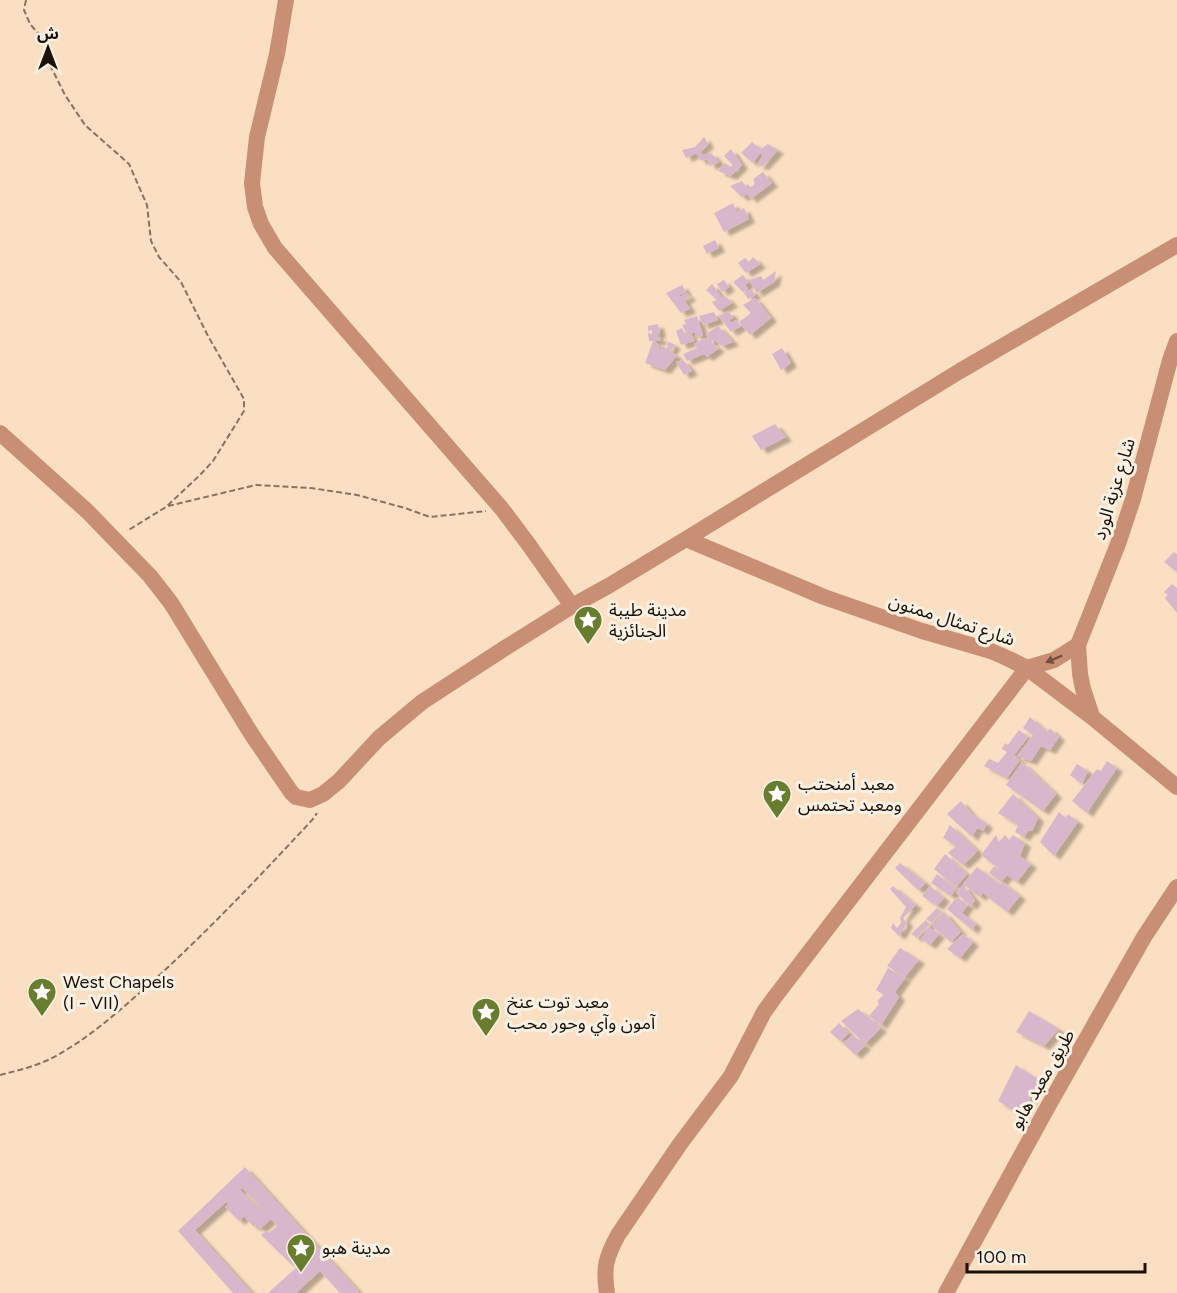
<svg xmlns="http://www.w3.org/2000/svg" width="1177" height="1293" viewBox="0 0 1177 1293" font-family="Figtree,'Noto Sans Arabic',sans-serif">
<style>
.building{fill:#d8b6cc;fill-rule:evenodd;filter:url(#shadow)}
.lines{fill:none;stroke-linecap:round;stroke-linejoin:round}
.path{stroke:#867461;stroke-width:2;stroke-dasharray:6 3;stroke-linecap:butt}
.minor{stroke:#c98f75;stroke-width:16}
.oneway{fill:#72503e}
.labels{text-anchor:middle;dominant-baseline:central;stroke-width:6;stroke-linejoin:round;paint-order:stroke}
.street-label{font-size:18px;fill:#1a1107;stroke:#fbf0e4}
.poi-label{font-size:18px;fill:#1a1107;stroke:#fbf0e4;text-anchor:start}
</style>
<defs>
<filter id="shadow"><feDropShadow dx="6" dy="4" stdDeviation="1.5" flood-color="#0004"/></filter>
</defs>
<rect width="100%" height="100%" fill="#fbdfc2"/>
<path class="building" d="M704 137 708 144 699 152 704 155 711 153 719 162 710 166 707 159 701 161 696 153 686 158 682 150 695 147Z
M752 142 761 149 768 144 778 150 763 166 757 165 763 155 760 153 753 163 741 153Z
M731 149 742 165 731 176 718 171 725 163 731 167 733 165 724 156Z
M763 172 772 183 751 199 747 194 742 197 730 186 742 181 748 189 755 184 753 179Z
M733 203 737 212 744 208 749 219 724 232 714 213Z
M715 240 719 248 707 254 703 246Z
M753 257 760 264 746 273 738 263 745 258 749 262Z
M776 271 774 282 757 293 749 280 761 276 763 280Z
M743 275 749 282 745 285 748 289 743 292 733 282Z
M724 280 729 287 722 292 717 284Z
M712 284 722 298 725 296 732 303 719 311 712 302 717 300 706 290Z
M682 285 686 292 679 295 680 297 687 293 690 297 684 300 690 309 681 313 666 293Z
M751 289 755 295 748 299 744 293Z
M755 298 771 318 750 335 739 322 751 313 743 305Z
M728 311 733 317 729 320 731 323 736 320 741 326 731 332 719 316Z
M714 312 718 320 703 325 699 316Z
M697 316 703 335 696 337 695 332 687 335 682 325 686 324 684 320Z
M658 324 660 334H657V338L660 337 661 341H649L648 333 652 334V330L648 331V326Z
M718 326 733 342 722 346 714 339 711 342 719 348 707 357 704 354 687 361 683 354 697 348 694 344 705 338 706 340 709 338 706 334Z
M682 328 685 335 683 336 691 335 694 341 681 345 676 331Z
M653 341 659 345 658 349 660 350 662 345 667 349 668 341 675 345 670 352 677 355 665 370 645 363Z
M782 348 791 363 781 370 772 354Z
M683 360 692 371 684 375 676 362Z
M775 424 786 437 761 450 752 436Z
M1174 552 1177 554V572L1164 562Z
M1172 584 1177 588V613L1165 598 1168 595 1164 592Z
M1030 717 1047 732 1050 728 1059 737 1050 750 1041 746 1031 761 1017 756 1033 735 1023 728Z
M1019 730 1028 737 1014 755 1020 760 1007 778 984 766 989 759 998 763 1007 752 1002 749 1005 743 1008 745Z
M1107 761 1117 768 1087 813 1072 801 1097 769 1101 771Z
M1022 762 1056 794 1043 811 1006 785Z
M1077 764 1088 771 1082 784 1070 775Z
M1013 794 1038 818 1032 831 1029 830 1024 837 1015 832 1018 825 998 813Z
M961 801 971 813 987 824 983 831 977 828 972 837 947 814Z
M1059 812 1066 818 1068 814 1078 822 1054 856 1040 842Z
M950 825 977 850 975 854 963 865 948 853 956 846 943 838Z
M996 835 999 842 1005 835 1009 840 1013 835 1025 843 1020 856 1031 864 1017 882 1007 875 1001 882 989 873 994 866 1001 870 981 855Z
M945 854 967 874 956 887 934 869Z
M900 863 926 883 918 890 895 868Z
M977 867 1000 885 1002 882 1020 896 1007 912 983 893 980 897 963 884Z
M937 874 956 889 951 896 931 883Z
M963 885 975 900 971 906 956 893Z
M893 886 916 905 903 918 907 923 899 936 891 928 893 923 897 928 901 923 900 918 906 907 890 889Z
M930 886 944 898 937 906 922 896Z
M957 897 968 905 962 913 976 924 972 930 947 909Z
M937 908 942 912 931 923 926 919Z
M944 912 961 932 951 942 932 926Z
M926 920 930 924 917 938 911 934Z
M929 927 939 934 930 945 921 939Z
M963 934 973 942 960 958 947 949Z
M900 948 919 960 905 977 887 966Z
M888 968 905 978 895 992 899 997 881 1025 869 1016 879 1004 877 1001 884 995 876 990Z
M858 1009 881 1028 865 1044 841 1021Z
M1029 1011 1059 1029 1044 1046 1016 1032Z
M839 1023 849 1033 840 1041 830 1032Z
M853 1035 865 1046 855 1055 843 1043Z
M1016 1065 1039 1080 1022 1116 998 1101Z
M245 1167 360 1293H340L320 1271 296 1293H268L307 1258 305 1255 293 1266 261 1235 268 1230 269 1233 277 1226 271 1219 260 1229 256 1225 254 1227 244 1216 239 1221 225 1207 229 1203 226 1202 195 1230 252 1293H233L178 1231ZM242 1188 266 1213 265 1214 240 1190Z"/>
<g class="lines">
<path class="path" d="M26 0 24 10 30 24 43 39 51 67 65 95 85 125 129 164 147 205 151 241 159 257 181 282 208 336 244 399V411L213 461 200 475 166 507 127 531
M168 506 256 485 311 488 357 495 405 508 430 517 486 511
M0 1075C16 1071 33 1067 48 1060 88 1040 120 1010 153 981 209 930 261 875 313 819L317 813"/>
<path class="minor" d="M286 0 277 54 257 137 252 183 255 207 261 224 275 248 502 509 529 545 572 606
M0 433 87 511 150 576 171 603 252 735 291 792 296 797 310 800 323 794 339 781 379 738 422 702 505 648 572 606 610 585 686 539 960 371 1177 245
M686 539 824 597 922 631 991 651 1009 659 1027 668 1092 717 1177 787
M1092 716 1083 689 1080 674 1078 645 1118 544 1133 499 1170 360 1177 341
M607 1293C603 1268 606 1257 618 1235L680 1144 731 1076 764 1012 774 998 1027 668 1054 660 1078 645
M946 1293 1046 1110 1144 937 1177 887"/>
</g>
<defs><path id="oneway-solid" d="M-6-.8H1V-3.2L6.5 0L1 3.2V.8H-6Z" transform="scale(1.5)"/></defs>
<use class="oneway" href="#oneway-solid" transform="translate(1054 659) rotate(157)"/>
<defs>
<g id="sight-pin" transform="scale(1.5)"><path d="M0 17L-7.5 6A9.5 9.5 0 1 1 7.5 6Z" fill="#687d2e" stroke="#fbf0e4"/><path d="M0-6L1.8-2.2L6-1.7L2.9 1.2L3.7 5.4L0 3.3L-3.7 5.4L-2.9 1.2L-6-1.7L-1.8-2.2Z" fill="#fff"/></g>
</defs>
<g fill-rule="evenodd">
<use href="#sight-pin" x="588" y="620"/>
<use href="#sight-pin" x="777" y="794"/>
<use href="#sight-pin" x="42" y="992"/>
<use href="#sight-pin" x="486" y="1012"/>
<use href="#sight-pin" x="301" y="1248"/>
</g>
<g class="labels">
<g class="street-label">
<text transform="translate(1114 489) rotate(-73)">شارع عزبة الورد</text>
<text transform="translate(952 620) rotate(18)">شارع تمثال ممنون</text>
<text transform="translate(1042 1079) rotate(-60)">طريق معبد هابو</text>
</g>
<g class="poi-label">
<text x="609" y="610">مدينة طيبة<tspan x="609" dy="21">الجنائزية</tspan></text>
<text x="798" y="784">معبد أمنحتب<tspan x="798" dy="21">ومعبد تحتمس</tspan></text>
<text x="63" y="982">West Chapels<tspan x="63" dy="21">(I - VII)</tspan></text>
<text x="507" y="1002">معبد توت عنخ<tspan x="507" dy="21">آمون وآي وحور محب</tspan></text>
<text x="322" y="1248">مدينة هبو</text>
</g>
</g>
<g transform="translate(48 48)" stroke="#fbf0e4" stroke-width="4.5" paint-order="stroke">
<path d="M0-4.5L10 22L0 15L-10 22Z" fill="#1a1107"/>
<text y="-9" font-size="16" font-weight="bold" text-anchor="middle" fill="#1a1107">ش</text>
</g>
<path d="M967 1263v9h178v-9" fill="none" stroke="#1a1107" stroke-width="3"/>
<text x="976" y="1263" font-size="18" fill="#1a1107" stroke="#fbf0e4" stroke-width="4.5" paint-order="stroke">100 m</text>
</svg>
